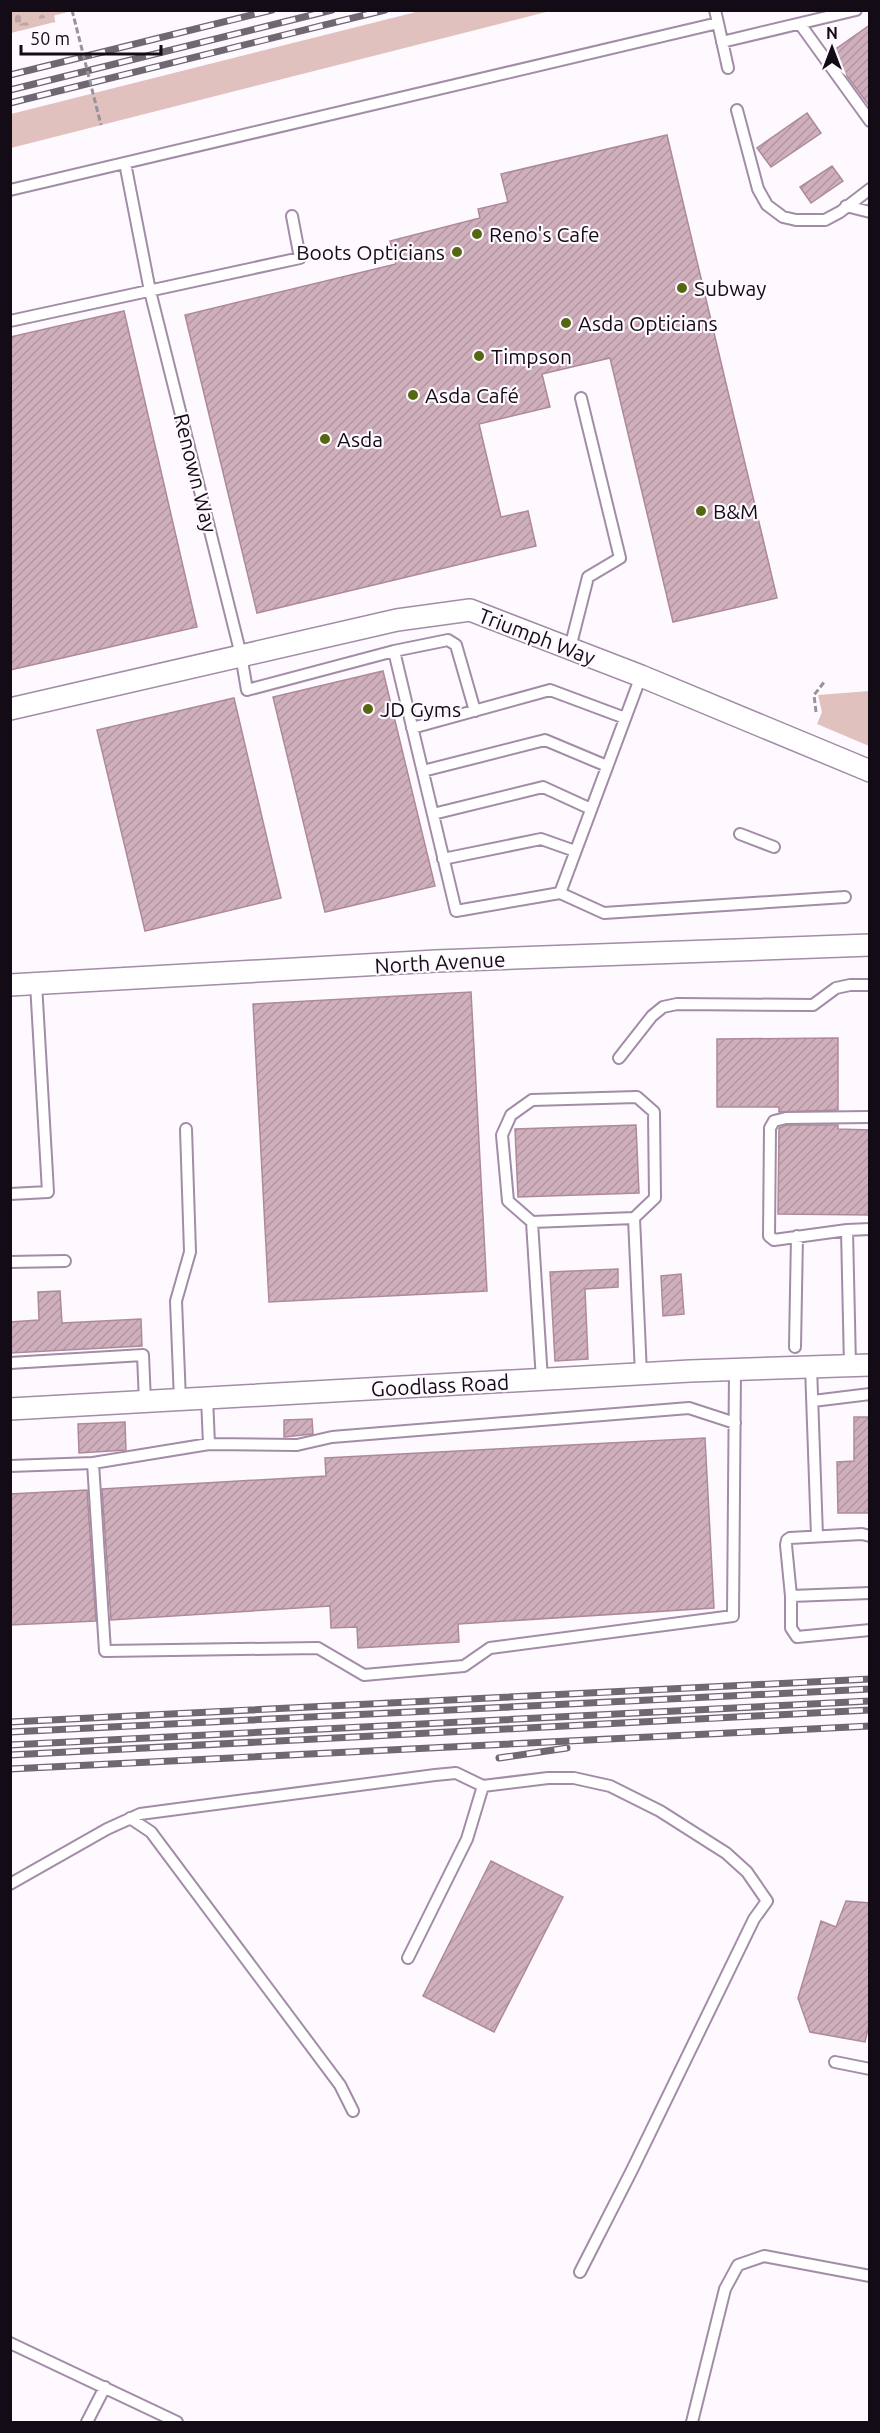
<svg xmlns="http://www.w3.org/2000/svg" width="880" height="2433" viewBox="0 0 880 2433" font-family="Ubuntu,sans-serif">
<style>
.grass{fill:#e1c1be}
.forest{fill:url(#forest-firs)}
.cemetery{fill:url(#cemetery-stones)}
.building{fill:url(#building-hatch);stroke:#ae8a99;stroke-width:1.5}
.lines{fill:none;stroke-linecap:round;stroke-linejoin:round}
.service-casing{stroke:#a28ca7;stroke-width:14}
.minor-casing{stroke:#a28ca7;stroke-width:24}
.path{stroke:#98929a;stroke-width:3;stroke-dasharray:6 3;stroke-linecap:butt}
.service{stroke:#fff;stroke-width:10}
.minor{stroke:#fff;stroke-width:21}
.rail-casing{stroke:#6f6871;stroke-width:7}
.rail{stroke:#fef9ff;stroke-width:4.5;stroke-dasharray:14;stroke-linecap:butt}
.path-bridge{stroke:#98929a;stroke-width:3;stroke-dasharray:6 3;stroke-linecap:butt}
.poi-dot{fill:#556712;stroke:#fef9ff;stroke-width:2}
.labels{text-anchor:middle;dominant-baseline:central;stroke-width:4.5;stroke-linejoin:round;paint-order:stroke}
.poi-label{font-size:21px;fill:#130b15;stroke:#fef9ff;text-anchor:start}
.street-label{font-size:21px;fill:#130b15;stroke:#fef9ff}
</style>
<defs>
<pattern id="forest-firs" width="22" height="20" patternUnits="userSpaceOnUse" patternTransform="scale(1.5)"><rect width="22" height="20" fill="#e1c1be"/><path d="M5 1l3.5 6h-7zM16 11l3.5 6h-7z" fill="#c0a4a2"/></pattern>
<pattern id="cemetery-stones" width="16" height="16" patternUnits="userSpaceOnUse" patternTransform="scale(1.5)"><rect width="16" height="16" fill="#e1c1be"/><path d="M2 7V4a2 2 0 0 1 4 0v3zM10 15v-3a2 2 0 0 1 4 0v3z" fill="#c0a4a2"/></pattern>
<pattern id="building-hatch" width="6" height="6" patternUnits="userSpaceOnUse" patternTransform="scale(1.5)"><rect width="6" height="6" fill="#d0afbc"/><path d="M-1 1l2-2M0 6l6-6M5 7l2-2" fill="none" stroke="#b295a1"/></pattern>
</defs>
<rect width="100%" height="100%" fill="#fef9ff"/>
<path class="grass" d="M420 11H550L11 148V114Z
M869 691V746L817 724 822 712 818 695Z"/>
<path class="forest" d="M11 11H54L55 22 11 33Z"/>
<path class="cemetery" d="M11 10H72V11L11 26Z"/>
<path class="building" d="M870 25V107L830 53Z
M807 113 821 133 771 167 757 148Z
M667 135 777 598 673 622 610 358 542 374 550 407 479 424 501 517 528 511 536 546 257 613 185 315 396 264 390 241 480 218 478 209 508 202 501 174Z
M832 166 843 181 811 203 800 187Z
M124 311 197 627 10 670V337Z
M383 671 435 886 325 912 273 697Z
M234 698 281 898 145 931 97 730Z
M471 992 487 1291 269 1302 253 1004Z
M838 1038V1110L779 1112V1107H717V1039Z
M636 1125 639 1193 518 1197 515 1129Z
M787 1125H838V1129L870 1130V1215L778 1214 779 1128Z
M618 1269V1287L585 1289 588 1359 555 1361 550 1272Z
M681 1274 684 1314 663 1316 661 1276Z
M60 1291 62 1323 141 1319 142 1346 10 1353V1322L39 1320 38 1292Z
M854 1417H870V1513H838L837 1462 854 1461Z
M312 1419 313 1434 284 1437V1420Z
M125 1422 126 1450 79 1453 78 1424Z
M705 1438 714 1608 458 1624 459 1642 358 1648 357 1627 331 1628 330 1606 111 1620 102 1489 326 1476 325 1458Z
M87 1490 96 1621 10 1625V1494Z
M491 1861 563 1897 494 2032 423 1996Z
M846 1901 870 1903V2020L865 2042 810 2032 798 1998 821 1921 836 1927Z"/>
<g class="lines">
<g class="service-casing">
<path id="service" d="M715 10 718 23
M800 24 870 121
M722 42 856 10
M737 110 758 189 767 205 783 217 796 220H825L840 212 870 189
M125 163 150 291 241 655 247 690 394 651 448 640 456 645 475 711
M10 190 718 23 728 68
M846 206 870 212
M10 321 300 258 292 216
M570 648 588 577 620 558 581 398
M394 651 456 911 560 893
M641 676 560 893 604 913 845 897
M412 728 550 690 625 718
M423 771 545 740 607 766
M433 814 543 787 591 809
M740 834 774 847
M443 859 541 839 575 851
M619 1058 652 1016 663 1007 677 1004 813 1005 836 988 850 985H870
M10 1194 48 1192 36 983
M532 1222 508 1201 502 1135 511 1115 532 1100 637 1097 654 1112 655 1198 634 1218
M847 1230 774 1240 769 1236 770 1128 774 1121 786 1118 870 1117
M10 1262 65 1261
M795 1347 797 1236
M10 1363 143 1355 145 1402
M850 1366 847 1230 870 1229
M811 1367 817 1536
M542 1380 532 1222 634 1218 641 1374
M207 1398 209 1444
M180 1400 176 1301 190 1252 186 1129
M813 1401 870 1394
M735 1423 689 1408 332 1437 297 1445 209 1444 93 1463 105 1651 318 1648 364 1675 464 1666 490 1648 733 1616 735 1370
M10 1466 93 1463
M870 1536 862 1534 790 1538 787 1540 786 1545 791 1596 870 1593
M791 1596V1628L797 1637 870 1630
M130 1818 151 1832 340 2085 353 2111
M10 1884 107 1829 140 1814 435 1775 456 1773 483 1786 548 1778H574L610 1786 660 1811 726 1853 747 1872 767 1901 754 1919 632 2170 580 2272
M408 1958 467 1839 483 1786
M835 2062 870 2069
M10 2343 177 2422
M87 2422 105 2387
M692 2422 725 2289 738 2265 764 2256 870 2276"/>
</g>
<g class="minor-casing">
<path id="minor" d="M10 709 397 620 470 610 641 676 870 771
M10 985 436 961 870 945
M10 1409 690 1371 870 1365"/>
</g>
<path class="path" d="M816 712 814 695 825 681"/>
<use href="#service" class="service"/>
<use href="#minor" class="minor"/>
<g class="rail-casing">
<path id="rail" d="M10 75 272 10
M10 90 332 10
M10 103 385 10
M10 1722 870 1679
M10 1732 870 1689
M10 1745 870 1701
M10 1755 870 1710
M499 1758 567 1748
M10 1769 870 1726"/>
</g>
<use href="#rail" class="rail"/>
<path class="path-bridge" d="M72 10 101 125"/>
</g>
<g class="poi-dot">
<circle cx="477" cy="234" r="6"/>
<circle cx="457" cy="252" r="6"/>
<circle cx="682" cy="288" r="6"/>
<circle cx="566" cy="323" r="6"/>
<circle cx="479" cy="356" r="6"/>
<circle cx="413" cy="395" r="6"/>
<circle cx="325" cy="439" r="6"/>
<circle cx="701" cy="511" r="6"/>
<circle cx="368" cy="709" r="6"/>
</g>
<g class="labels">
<g class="poi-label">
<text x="489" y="234">Reno's Cafe</text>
<text x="445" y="252" text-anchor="end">Boots Opticians</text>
<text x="694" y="288">Subway</text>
<text x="578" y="323">Asda Opticians</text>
<text x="491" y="356">Timpson</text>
<text x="425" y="395">Asda Café</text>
<text x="337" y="439">Asda</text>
<text x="713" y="511">B&amp;M</text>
<text x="380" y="709">JD Gyms</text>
</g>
<g class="street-label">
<text transform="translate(196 473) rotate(76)">Renown Way</text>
<text transform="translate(537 636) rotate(21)">Triumph Way</text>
<text transform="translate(440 962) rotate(-3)">North Avenue</text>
<text transform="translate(440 1385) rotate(-3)">Goodlass Road</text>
</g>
</g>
<rect width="880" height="2433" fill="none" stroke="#130b15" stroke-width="24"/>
<g transform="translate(832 48)" stroke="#fef9ff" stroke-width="4.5" paint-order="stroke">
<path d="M0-4.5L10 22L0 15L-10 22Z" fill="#130b15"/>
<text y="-9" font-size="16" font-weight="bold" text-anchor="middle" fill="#130b15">N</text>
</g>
<path d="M21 45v9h140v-9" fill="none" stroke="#130b15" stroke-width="3"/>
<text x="30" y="45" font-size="18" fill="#130b15" stroke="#fef9ff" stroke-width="4.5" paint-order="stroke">50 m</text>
</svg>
